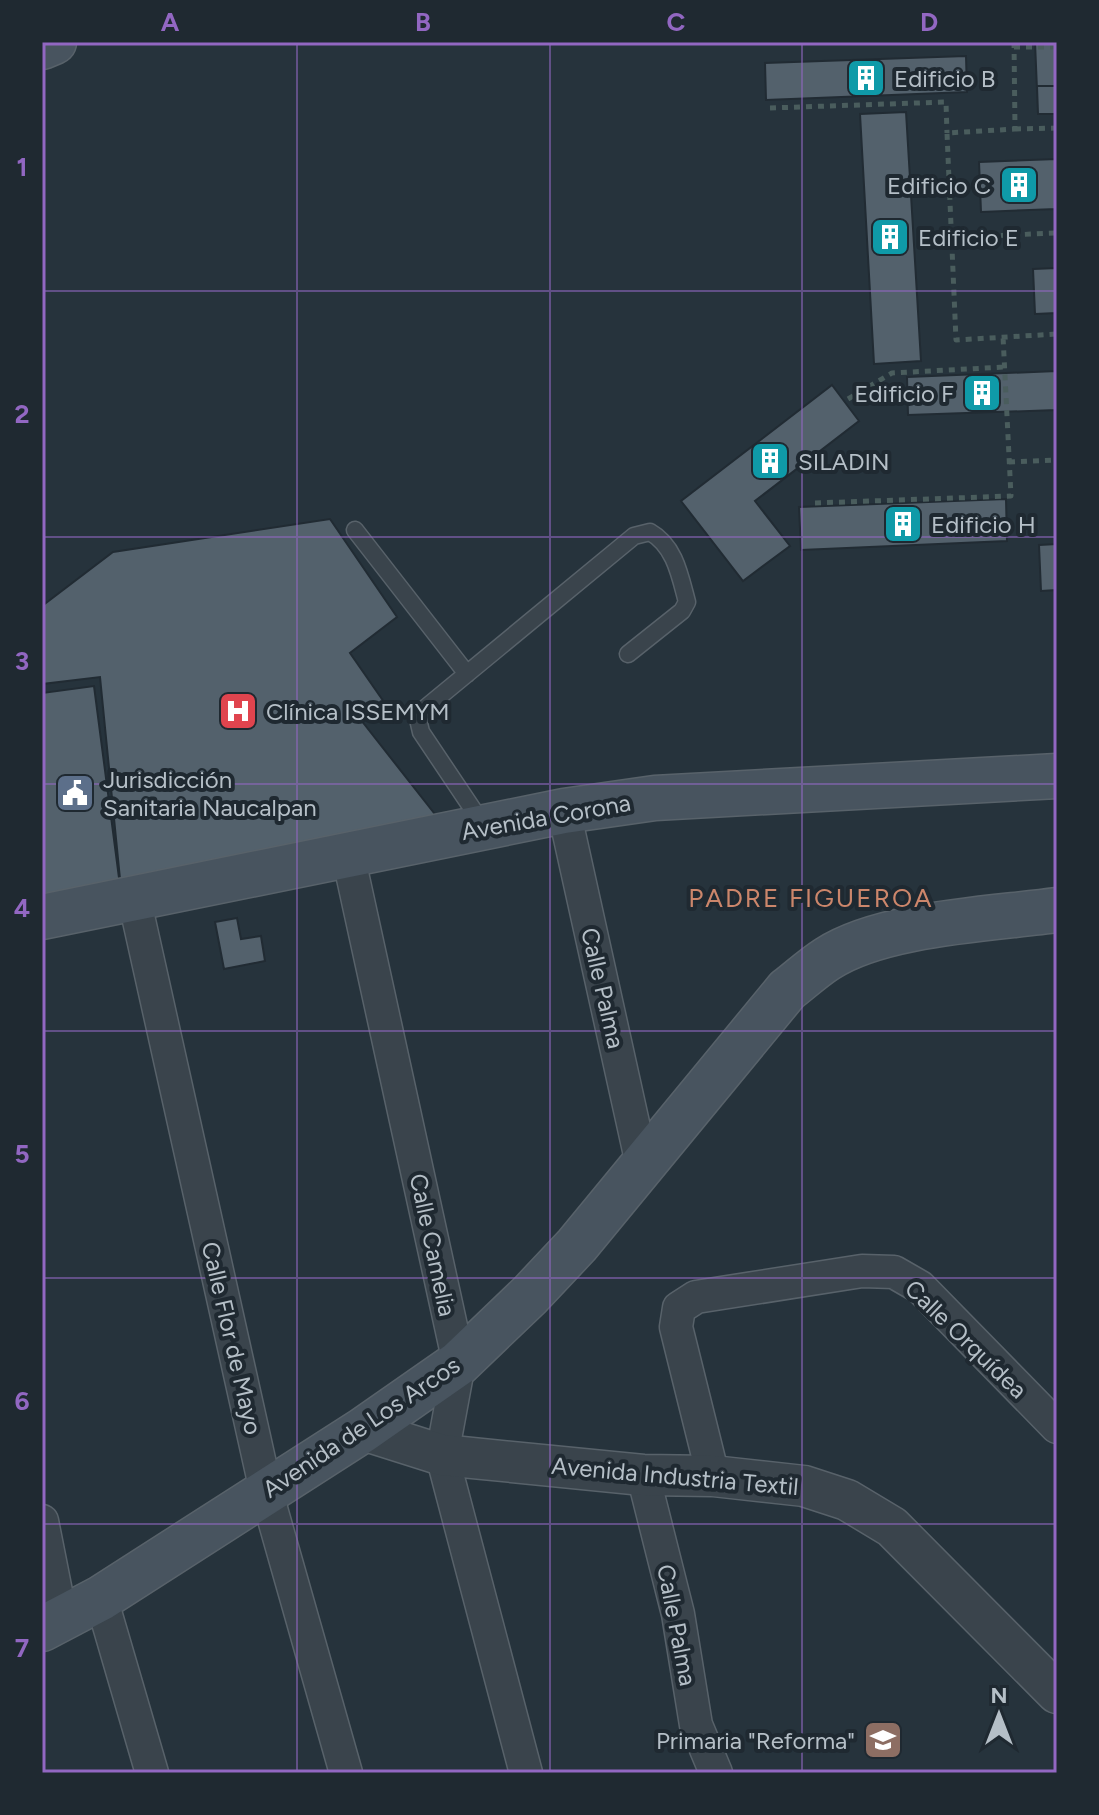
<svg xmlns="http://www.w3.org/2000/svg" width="1099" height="1815" viewBox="0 0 1099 1815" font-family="Figtree,sans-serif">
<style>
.building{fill:#53616c;stroke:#212b33;stroke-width:2}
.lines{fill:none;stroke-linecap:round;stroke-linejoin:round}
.service-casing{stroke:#58626a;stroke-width:19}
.minor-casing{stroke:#58626a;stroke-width:35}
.tertiary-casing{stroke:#58626a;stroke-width:43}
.secondary-casing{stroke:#58626a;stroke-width:47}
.path{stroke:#4a5d5d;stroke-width:5;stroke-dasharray:6 6;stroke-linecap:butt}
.service{stroke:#3a444c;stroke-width:16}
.minor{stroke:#3a444c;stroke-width:32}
.tertiary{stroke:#3a444c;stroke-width:40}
.secondary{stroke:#48545f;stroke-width:44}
.grid{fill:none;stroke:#9267c2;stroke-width:2;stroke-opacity:0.55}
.labels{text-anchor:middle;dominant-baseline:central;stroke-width:8;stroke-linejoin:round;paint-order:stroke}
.poi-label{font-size:24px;fill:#b5bfc7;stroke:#1f2931;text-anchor:start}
.street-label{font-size:24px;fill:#b5bfc7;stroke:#1f2931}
.neighbourhood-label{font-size:26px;letter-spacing:2px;fill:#cc866b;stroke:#1f2931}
.neatline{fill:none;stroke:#9267c2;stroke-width:3}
.grid-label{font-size:26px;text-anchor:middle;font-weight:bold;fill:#9267c2}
</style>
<rect width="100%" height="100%" fill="#26333c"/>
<path class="building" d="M1035 42H1057V114H1038Z
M966 56 967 92 766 100 765 63Z
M1037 86H1057V114H1038Z
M906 112 921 361 874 364 860 114Z
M1057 159V209L981 212 979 162Z
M1057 268V313L1035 314 1033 269Z
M1057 371V410L908 415 907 377Z
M832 385 859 421 755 501 790 546 743 581 681 501Z
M1006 499 1007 541 801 550 799 507Z
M330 519 397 617 350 653 384 702 361 720 445 827 121 889 100 677 42 684V606L113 552Z
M1057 544V590L1041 591 1039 545Z
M94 686 121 893 42 904V693Z
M237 918 241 939 261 936 265 961 224 969 215 922Z"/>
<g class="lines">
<g class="service-casing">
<path id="service" d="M355 530 467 674
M482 823 421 732 418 719 423 710 634 536 650 532C675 546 680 576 687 602L682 611 628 654"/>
</g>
<g class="minor-casing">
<path id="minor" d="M564 811 642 1164
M348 855 459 1363 442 1455 526 1773
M134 898 266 1491 346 1773
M643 1475 678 1614 696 1725 716 1773
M713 1476 676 1327 679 1308 696 1297 862 1271 894 1272 920 1287 1057 1427
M42 1521 61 1617
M101 1598 152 1773"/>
</g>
<g class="tertiary-casing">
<path id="tertiary" d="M363 1430 442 1455 643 1475 713 1476 804 1486 847 1500 892 1527 1057 1693"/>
</g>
<g class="secondary-casing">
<path id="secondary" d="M42 47 54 42
M42 917 564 811 655 798 1057 776
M42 1629 101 1598 363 1430 459 1363 530 1295 577 1245 787 990C800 980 813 968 827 959 882 923 991 919 1057 910"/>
</g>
<path class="path" d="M1014 42 1015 129 947 133 956 340 1057 334
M1014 47H1057
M770 108 946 102 947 133
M1015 129 1057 128
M917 239 1057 233
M848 399 892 373 1005 367
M1009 462 1057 460
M815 503 1011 496 1003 336"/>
<use href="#service" class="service"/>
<use href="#minor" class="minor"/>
<use href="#tertiary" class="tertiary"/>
<use href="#secondary" class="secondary"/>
</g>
<path class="grid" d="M297 42V1773M550 42V1773M802 42V1773M42 291H1057M42 537H1057M42 784H1057M42 1031H1057M42 1278H1057M42 1524H1057"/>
<defs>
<g id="building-square" transform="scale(2)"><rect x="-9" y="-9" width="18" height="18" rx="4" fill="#0f9aa8" stroke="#1f2931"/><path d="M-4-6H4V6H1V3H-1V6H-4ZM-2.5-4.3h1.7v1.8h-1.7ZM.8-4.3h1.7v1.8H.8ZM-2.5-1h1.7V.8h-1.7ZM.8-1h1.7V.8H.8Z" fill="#fff"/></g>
<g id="hospital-square" transform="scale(2)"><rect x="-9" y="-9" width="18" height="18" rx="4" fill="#e0444e" stroke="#1f2931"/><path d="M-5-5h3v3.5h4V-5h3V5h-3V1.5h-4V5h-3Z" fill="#fff"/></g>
<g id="civic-square" transform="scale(2)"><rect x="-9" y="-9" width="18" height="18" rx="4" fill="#5c6f8a" stroke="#1f2931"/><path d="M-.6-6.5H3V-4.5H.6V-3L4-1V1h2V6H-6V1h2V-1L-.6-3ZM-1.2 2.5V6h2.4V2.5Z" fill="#fff"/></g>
<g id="school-square" transform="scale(2)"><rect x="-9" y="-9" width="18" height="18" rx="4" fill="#8d6e63" stroke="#1f2931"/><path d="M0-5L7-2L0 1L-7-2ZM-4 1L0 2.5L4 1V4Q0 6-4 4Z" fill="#fff"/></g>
</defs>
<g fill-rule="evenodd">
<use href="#building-square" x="866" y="78"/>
<use href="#building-square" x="1019" y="185"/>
<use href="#building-square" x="890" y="237"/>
<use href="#building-square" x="982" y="393"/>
<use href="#building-square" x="770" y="461"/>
<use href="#building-square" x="903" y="524"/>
<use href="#hospital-square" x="238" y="711"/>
<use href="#civic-square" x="75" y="793"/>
<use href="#school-square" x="883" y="1740"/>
</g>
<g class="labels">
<g class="poi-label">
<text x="894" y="78">Edificio B</text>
<text x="991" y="185" text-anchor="end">Edificio C</text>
<text x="918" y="237">Edificio E</text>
<text x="954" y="393" text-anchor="end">Edificio F</text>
<text x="798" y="461">SILADIN</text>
<text x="931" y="524">Edificio H</text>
<text x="266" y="711">Clínica ISSEMYM</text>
<text x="103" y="779">Jurisdicción<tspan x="103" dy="28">Sanitaria Naucalpan</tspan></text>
<text x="855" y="1740" text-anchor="end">Primaria "Reforma"</text>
</g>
<g class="street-label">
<text transform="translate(546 817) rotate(-10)">Avenida Corona</text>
<text transform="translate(603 988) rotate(77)">Calle Palma</text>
<text transform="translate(433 1245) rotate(78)">Calle Camelia</text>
<text transform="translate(232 1338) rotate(77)">Calle Flor de Mayo</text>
<text transform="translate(966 1339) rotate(44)">Calle Orquídea</text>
<text transform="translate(361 1427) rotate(-34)">Avenida de Los Arcos</text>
<text transform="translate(675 1476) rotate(5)">Avenida Industria Textil</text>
<text transform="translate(677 1625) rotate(79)">Calle Palma</text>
</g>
<g class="neighbourhood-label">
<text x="811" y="898">PADRE FIGUEROA</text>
</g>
</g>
<rect width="1099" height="1815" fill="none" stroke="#1f2931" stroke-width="88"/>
<g transform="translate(999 1715)" stroke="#1f2931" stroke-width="6" paint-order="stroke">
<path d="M0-6L14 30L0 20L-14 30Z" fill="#b5bfc7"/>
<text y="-12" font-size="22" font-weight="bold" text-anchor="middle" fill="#b5bfc7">N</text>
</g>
<rect x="44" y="44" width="1011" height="1727" class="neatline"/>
<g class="grid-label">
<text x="170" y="31">A</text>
<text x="423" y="31">B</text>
<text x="676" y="31">C</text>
<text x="929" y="31">D</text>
<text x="22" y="176">1</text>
<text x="22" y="423">2</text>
<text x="22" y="670">3</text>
<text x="22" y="917">4</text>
<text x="22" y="1163">5</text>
<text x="22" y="1410">6</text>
<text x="22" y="1657">7</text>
</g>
</svg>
